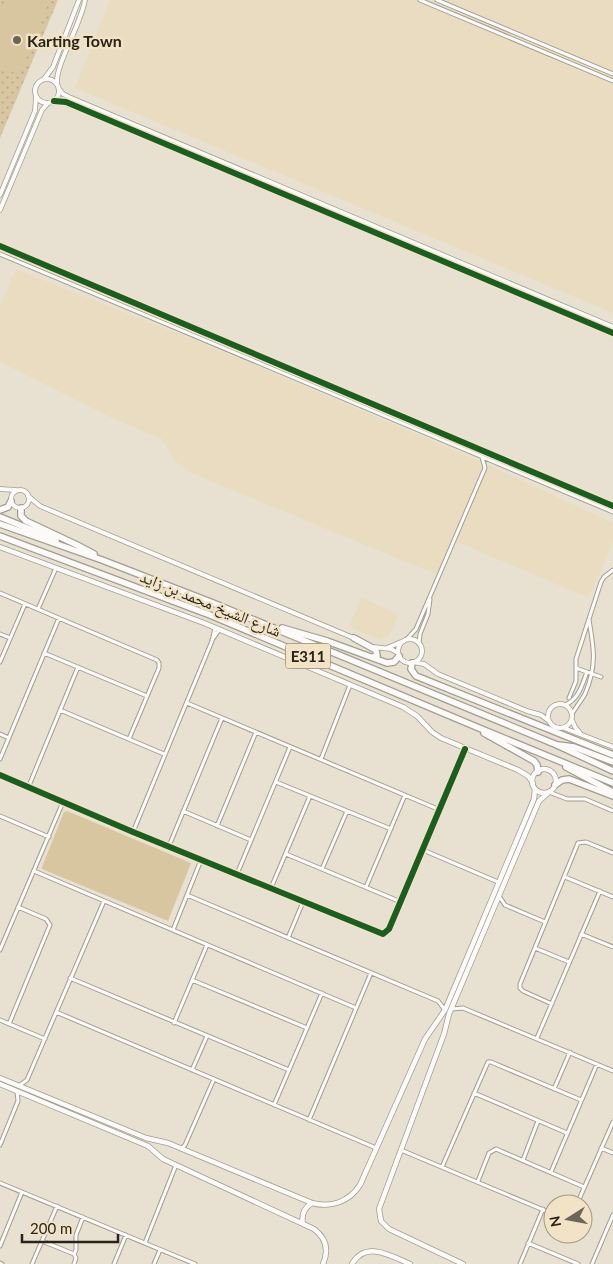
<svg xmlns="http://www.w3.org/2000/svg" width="613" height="1264" viewBox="0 0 613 1264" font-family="Lato,'Noto Naskh Arabic',sans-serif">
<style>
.built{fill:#eadcc1}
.grass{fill:url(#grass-dots)}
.park{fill:#d8c6a1}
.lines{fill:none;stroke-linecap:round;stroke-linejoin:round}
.minor-casing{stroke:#a39d91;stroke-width:5}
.tertiary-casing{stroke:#a39d91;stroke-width:5.5}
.secondary-casing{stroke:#a39d91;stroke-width:6}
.motorway-casing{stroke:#a39d91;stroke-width:8}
.minor{stroke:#fcfaf8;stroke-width:3}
.tertiary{stroke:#fcfaf8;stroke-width:4}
.secondary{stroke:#fcfaf8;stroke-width:4.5}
.motorway{stroke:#fcfaf8;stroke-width:5.5}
.cycleway-casing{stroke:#f2e3c6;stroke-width:9}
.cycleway{stroke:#1b5e20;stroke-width:6}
.poi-dot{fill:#6c6659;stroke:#f2e3c6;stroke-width:2}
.labels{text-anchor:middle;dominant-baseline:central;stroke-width:5;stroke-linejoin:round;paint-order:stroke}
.shield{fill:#f2e3c6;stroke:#655d4d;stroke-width:1}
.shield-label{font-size:15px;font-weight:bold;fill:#292419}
.poi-label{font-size:16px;font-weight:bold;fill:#292419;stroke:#f2e3c6;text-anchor:start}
.street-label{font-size:16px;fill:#292419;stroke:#f2e3c6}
</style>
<defs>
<pattern id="grass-dots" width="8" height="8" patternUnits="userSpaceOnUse" patternTransform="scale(1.25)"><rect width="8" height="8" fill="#d8c6a1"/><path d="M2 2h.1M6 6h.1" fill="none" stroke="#b9aa8a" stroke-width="1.8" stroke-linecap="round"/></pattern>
</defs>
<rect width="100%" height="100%" fill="#e8e0d0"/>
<path class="built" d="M110 0H613V313L75 88Z
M16 269 231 355 486 464 613 523V542L589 598 455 541 440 576 189 472 173 459 162 439 116 420 0 362V307Z
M361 598 399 614 389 636 380 640 349 627Z"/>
<path class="grass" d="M0 0H58L0 138Z"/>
<path class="park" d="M8 0H50L19 75 0 66V14L2 7Z
M67 811 191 863 168 921 42 869V867L64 812Z"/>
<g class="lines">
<g class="minor-casing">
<path id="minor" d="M420 0 613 81
M437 0 613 74
M0 246 613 506
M0 254 613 512
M0 593 157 660 159 663V668L129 739
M38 609 56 568
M0 634 10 638
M407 639 416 629 485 468 482 457
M212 640 219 630
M419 644 420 634 428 614 430 599
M44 653 147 696
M0 662 25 604
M576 668 601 677
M569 698 576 681V659L601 582 604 577 613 570
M187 703 440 810
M565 705C579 699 582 685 587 672
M60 710 164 754
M572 714C576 707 581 701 585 694 597 666 594 649 589 620
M0 734 9 738
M0 759 59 618
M321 759 350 685
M0 775 133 832 383 934 389 929 465 749
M276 782 391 829
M28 788 78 667
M549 792 567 799H585L613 811
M183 811 251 840
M0 816 49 837
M217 826 256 732
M133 832 212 641 215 628
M169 846 222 718
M423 850 498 882
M286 854 401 902
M322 869 347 811
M34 871 356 1008
M237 874 290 747
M565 877 613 897
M366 887 405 795
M271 888 310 796
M187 895 438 1001 445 1010
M499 896 505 905 545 922
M173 930 201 860
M581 934 613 947
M288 938 303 902
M535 948 569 962
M0 950 63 802
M70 978 289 1070
M192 980 307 1028
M552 1004 523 991 520 988V984L578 843 586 842 613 853
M452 1009 463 1008 613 1071
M56 1012 376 1148
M0 1020 45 1039
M174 1023 207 945
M9 1024 50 925 46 919 18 907
M537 1038 600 891
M192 1070 207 1036
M20 1085 27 1080 104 901
M554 1089 570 1052
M474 1093 567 1133
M274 1105 322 993
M309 1120 371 973
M0 1145 18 1101 17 1091
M182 1148 185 1145 214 1079
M601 1148 613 1153
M401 1150 553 1214
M523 1160 538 1121
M442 1167 488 1062H491L581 1100
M551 1172 597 1064
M478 1181 489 1153 496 1149 584 1187
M0 1183 195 1264
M577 1204 613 1122
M42 1241 74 1254 76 1258 74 1264
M145 1243 176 1165
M528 1243 578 1264
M0 1246 22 1192
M74 1254 76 1250V1235L83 1217
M0 1263 2 1264
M32 1264 57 1206
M114 1264 126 1235
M154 1264 160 1250
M520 1264 543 1209
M592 1264 613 1215"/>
</g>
<g class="tertiary-casing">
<path id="tertiary" d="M35 91a12 12 0 1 1 24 0a12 12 0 1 1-24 0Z
M44 79 53 67 79 0
M57 84C55 65 81 25 85 0
M59 89 63 94 69 97 613 327
M54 101 66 102 613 333
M0 195 35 111 36 97
M0 210 42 110 48 103
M0 489 16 490
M11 499a9 9 0 1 1 18 0a9 9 0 1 1-18 0Z
M28 496 40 506 356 639
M398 651a12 12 0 1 1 24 0a12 12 0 1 1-24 0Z
M373 647 391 649 398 653
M387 648 401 642
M413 662 424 664 438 674 527 711 541 715 549 721
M548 716a12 12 0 1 1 24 0a12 12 0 1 1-24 0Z
M572 720 575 727 580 733
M564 728 613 747"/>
</g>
<g class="secondary-casing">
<path id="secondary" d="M0 547 204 623 403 707 417 716 432 732 441 738 518 770 528 776 533 783
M532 781a12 12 0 1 1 24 0a12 12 0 1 1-24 0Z
M0 1078 146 1138 168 1143 312 1203C331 1208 349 1202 360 1185L425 1039 445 1010 534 799 535 789
M0 1084 148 1146 163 1159 314 1229C326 1238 329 1250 323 1264
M303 1224C301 1215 304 1208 312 1203
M352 1264C366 1240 391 1256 410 1264
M463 1264 389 1229 381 1221 379 1209 444 1034 449 1014 539 801 548 793"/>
</g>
<g class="motorway-casing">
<path id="motorway" d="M21 508V516L26 521 77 545 94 554
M0 510 8 507 11 501
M0 517 42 534 56 541
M0 524 102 560 213 603 557 745 613 771
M0 536 210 615 479 728 613 783
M282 628 327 641 387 663 394 662 399 656
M354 638 376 650 377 656 373 657
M412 663 411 669 416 676 613 755
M484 733 534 761 537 765 538 772
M558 745 574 747 613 762
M566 767 613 792
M555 785 562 780 569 779 613 796"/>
</g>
<use href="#minor" class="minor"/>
<use href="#tertiary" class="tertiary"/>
<use href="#secondary" class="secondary"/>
<use href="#motorway" class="motorway"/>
<g class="cycleway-casing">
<path id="cycleway" d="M54 101 66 102 613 333
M0 246 613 506
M0 775 133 832 383 934 389 929 465 749"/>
</g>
<use href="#cycleway" class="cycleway"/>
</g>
<circle class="poi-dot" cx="17" cy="40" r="5"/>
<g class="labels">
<rect class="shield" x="285.5" y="643.5" width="45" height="25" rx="4"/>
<g class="shield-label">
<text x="308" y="656">E311</text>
</g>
<g class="poi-label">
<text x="27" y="40">Karting Town</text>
</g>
<g class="street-label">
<text transform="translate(211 603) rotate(22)">شارع الشيخ محمد بن زايد</text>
</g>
</g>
<g transform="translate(568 1219) rotate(259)"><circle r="24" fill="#f2e3c6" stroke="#a29781"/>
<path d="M0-4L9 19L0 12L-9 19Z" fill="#6c6659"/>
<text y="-8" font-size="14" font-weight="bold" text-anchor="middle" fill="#292419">N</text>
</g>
<path d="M22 1234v8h96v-8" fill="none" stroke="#292419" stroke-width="2.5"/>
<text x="30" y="1234" font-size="15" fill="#292419" stroke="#f2e3c6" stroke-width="4" paint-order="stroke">200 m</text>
</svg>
